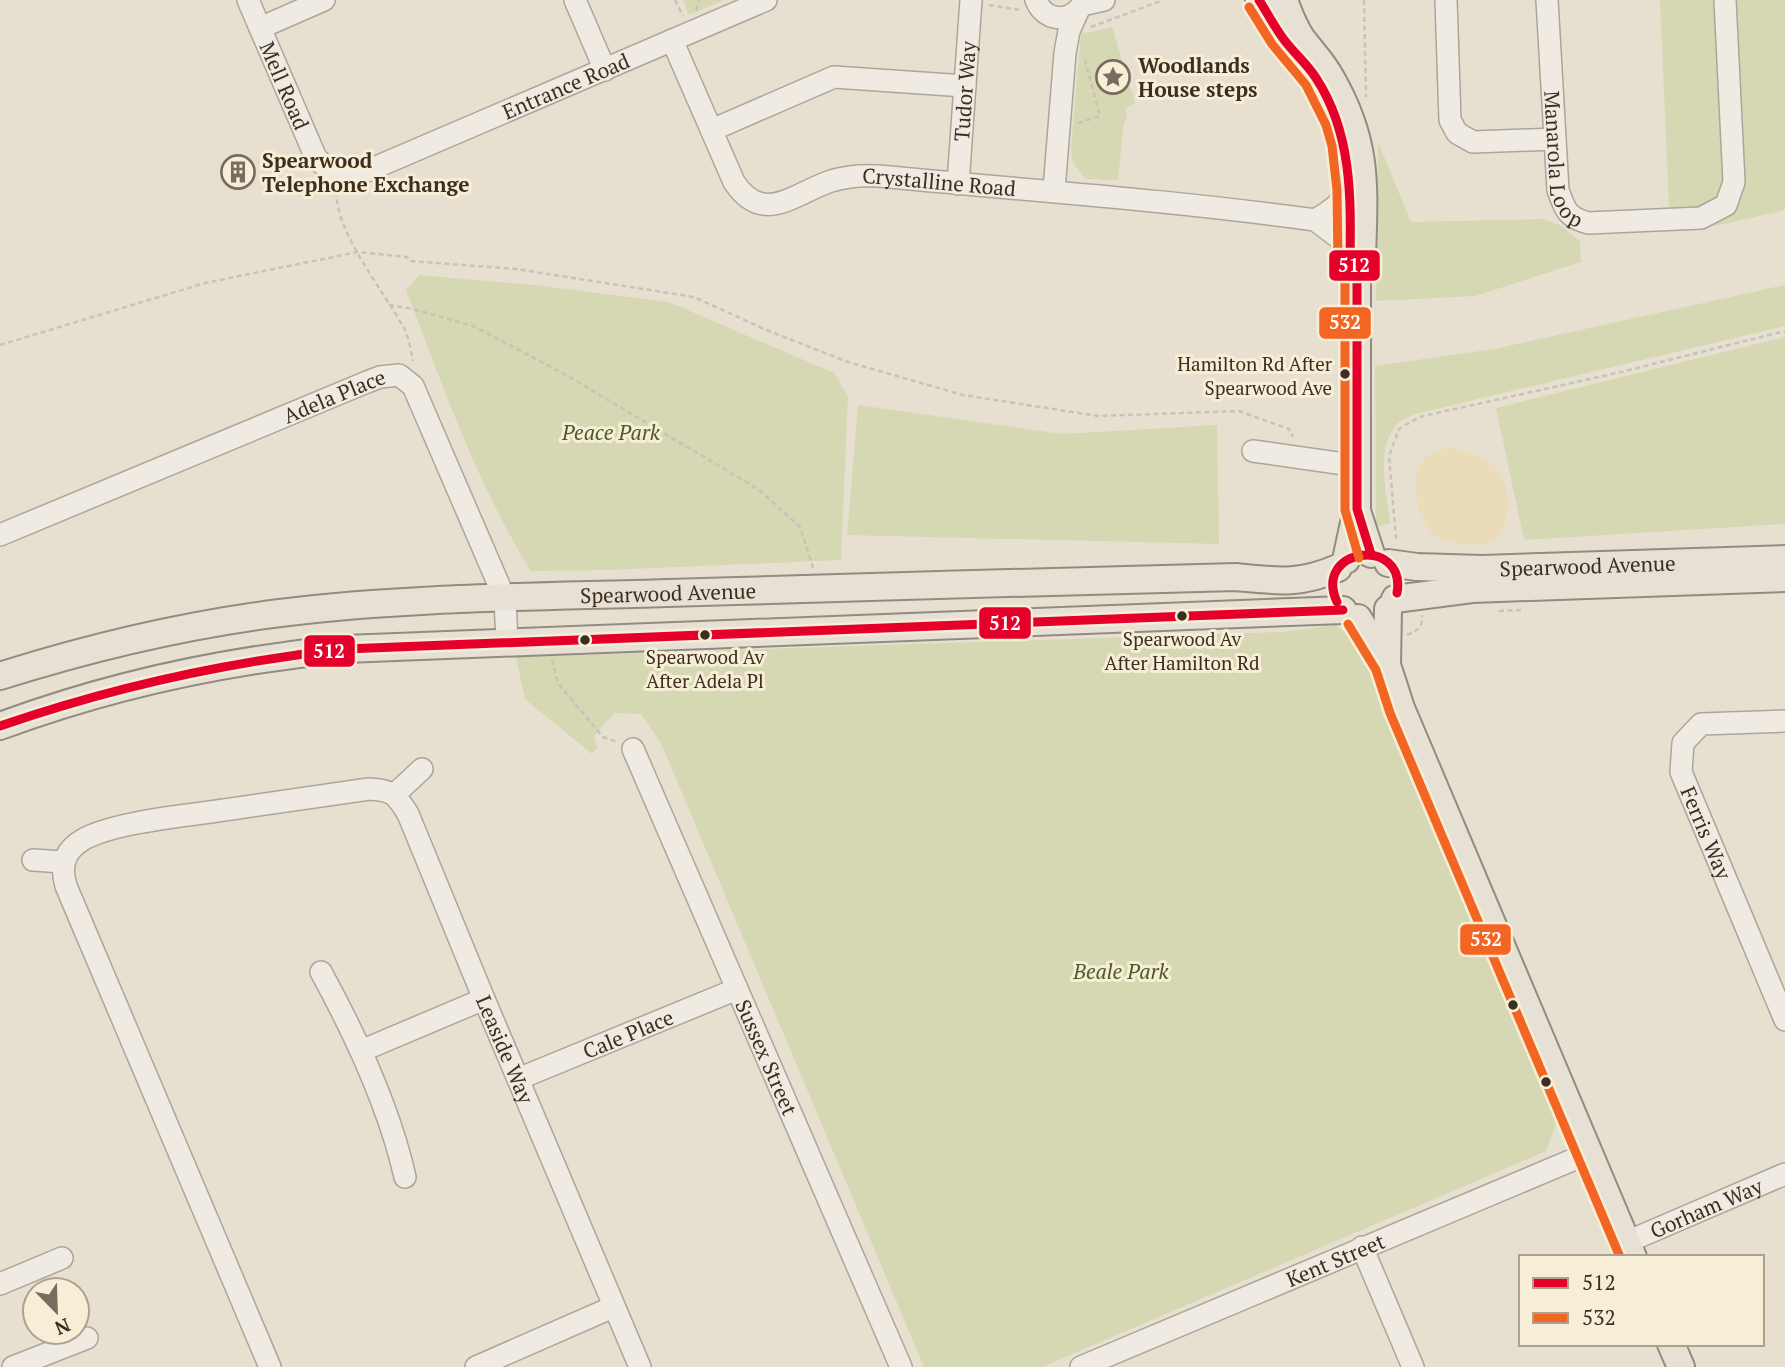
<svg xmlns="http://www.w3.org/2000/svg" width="1785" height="1367" viewBox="0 0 1785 1367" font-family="'PT Serif',serif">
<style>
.green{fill:#d6d7b3}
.sand{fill:#eadcb9}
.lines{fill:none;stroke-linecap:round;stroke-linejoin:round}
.minor-casing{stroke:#ada599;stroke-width:24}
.major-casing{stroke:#928b80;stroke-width:30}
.path{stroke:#c8c2b9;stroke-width:2.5;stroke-dasharray:5 3.5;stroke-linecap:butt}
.minor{stroke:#efebe3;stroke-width:21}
.major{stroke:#e6e1d4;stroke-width:26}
.bus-1-casing{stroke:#f7eed8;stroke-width:14}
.bus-2-casing{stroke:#f7eed8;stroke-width:14}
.bus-1{stroke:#e4002b;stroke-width:9}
.bus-2{stroke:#f26522;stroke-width:9}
.bus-dot{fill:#3d2e20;stroke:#f7eed8;stroke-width:2.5}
.labels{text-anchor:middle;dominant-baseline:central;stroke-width:6;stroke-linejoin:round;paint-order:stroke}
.bus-label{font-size:19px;fill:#3d2e20;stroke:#f7eed8}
.poi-label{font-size:21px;font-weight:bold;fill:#3d2e20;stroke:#f7eed8;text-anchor:start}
.street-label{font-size:21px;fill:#3d2e20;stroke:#f7eed8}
.park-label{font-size:21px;font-style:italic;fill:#4d5a26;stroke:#f7eed8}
.line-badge{stroke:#f7eed8;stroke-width:2.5}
.badge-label{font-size:19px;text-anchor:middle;font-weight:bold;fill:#fff}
</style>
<rect width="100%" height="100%" fill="#e7e0d1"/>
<path class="green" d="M683 0H724L689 15Z
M1660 0H1785V210L1720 225 1670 229Z
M1112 27 1135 103 1126 108 1127 120 1124 122 1118 180 1086 179 1073 163 1071 147 1081 34Z
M1378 142 1411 222 1543 219 1560 225 1580 241 1581 262 1475 296 1376 301Z
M419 275 534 285 669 302 834 373 848 396 841 560 608 570 531 571C476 483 443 386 406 290Z
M1785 285V326L1415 414C1409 417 1400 420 1396 425 1375 450 1387 494 1390 524L1376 526 1375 366 1494 349Z
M1785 337V524L1524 540 1496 408Z
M858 405 1062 434 1217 425 1219 544 847 535Z
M1336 625 1369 653 1474 910 1557 1122 1546 1151 1042 1367H924L661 743 641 714 614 713 594 736 597 748 592 754 525 699 516 657 1282 632Z"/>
<path class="sand" d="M1448 447C1462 452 1482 455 1493 465 1512 483 1513 518 1497 538 1486 551 1443 544 1432 533 1416 517 1409 477 1424 459 1430 453 1441 451 1448 447Z"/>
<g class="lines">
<g class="minor-casing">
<g id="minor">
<path id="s1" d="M248 0 316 158C332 174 345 176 367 171L766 0"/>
<path d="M575 0 605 70"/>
<path d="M1036 0C1044 21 1069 24 1082 5"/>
<path d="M1446 0 1450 120 1457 133 1473 142 1555 139"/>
<path id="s2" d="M1547 0 1558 190C1565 210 1567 217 1588 223L1701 218 1726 205 1734 182 1725 0"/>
<path d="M1082 5 1104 0"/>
<path d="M260 28 324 0"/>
<path id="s3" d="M672 40 734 182C763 226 793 194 831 181 847 176 863 175 879 176 1024 190 1170 200 1315 220L1339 238 1350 252"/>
<path d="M712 130 834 77 965 86"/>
<path id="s4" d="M958 184 971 0"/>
<path d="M1054 190 1065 53 1069 31 1078 11"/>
<path d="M1315 220C1330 212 1340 204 1350 191"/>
<path d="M1253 451 1358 466"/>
<path id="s5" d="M0 535 367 382 380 377 399 375 413 386 505 599 507 642"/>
<path id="s6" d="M1785 721 1701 724 1683 743 1681 772 1785 1020"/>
<path id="s7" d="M633 749 901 1367"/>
<path d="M395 794 422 769"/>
<path d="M33 860 63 862"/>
<path d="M321 972C356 1036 389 1106 405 1177"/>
<path d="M361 1051 484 999"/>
<path id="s8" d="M518 1079 737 989"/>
<path id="s9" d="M1627 1242 1785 1174"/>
<path d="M1362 1247 1413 1367"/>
<path d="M0 1284 62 1258"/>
<path d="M13 1367 87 1338"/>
<path id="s10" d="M270 1367 66 886C61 869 63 854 78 843 102 825 172 817 203 813 259 805 314 797 369 789 392 790 396 794 408 814L484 999 640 1367"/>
<path d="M476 1367 613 1307"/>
<path id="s11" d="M1081 1367 1589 1153"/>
</g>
</g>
<g class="major-casing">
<g id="major">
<path d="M1259 0 1281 36 1294 50"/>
<path d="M1284 0C1289 14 1294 27 1302 39 1312 52 1323 63 1331 78 1369 144 1364 187 1362 259L1357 269V509L1346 560"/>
<path d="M1358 514 1371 554"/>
<path id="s12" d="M1388 563 1417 567 1482 569 1785 559"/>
<path d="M1395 599 1472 589 1785 578"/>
<path d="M1358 618 1387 665 1401 708 1633 1257"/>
<path d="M1387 665 1388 609"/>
<path id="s13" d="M0 676C92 647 185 625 280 613 408 597 539 597 667 593 857 587 1046 582 1236 577 1277 581 1299 585 1338 568"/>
<path d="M0 726C111 685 227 660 345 649L1343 610"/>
<path d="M1671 1344 1681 1367"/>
</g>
</g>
<path class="path" d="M675 0 683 16
M1364 0 1366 97
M989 5 1020 10
M696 10 699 0
M1091 27 1163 0
M1078 123 1100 116 1084 56
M336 191C337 236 383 289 405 330 409 339 411 351 413 361
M389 305 413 309 473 326 561 372 758 489 800 527 813 568
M0 345 205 283 358 252 407 257 410 261 516 269 694 297 764 329 848 362 963 395 1098 416 1239 411 1289 429 1293 437
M1396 539 1389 456 1399 429 1419 417 1621 372 1785 331
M1499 611 1521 610
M1407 635C1418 630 1423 628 1422 615
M552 660 558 683 603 737 617 742"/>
<use href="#minor" class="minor"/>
<use href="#major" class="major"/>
<g class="bus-1-casing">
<path id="bus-1" d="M1259 0C1268 14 1275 28 1285 41 1295 54 1307 64 1316 78 1352 133 1351 197 1350 260L1357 269V509L1371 554
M1337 602C1312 547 1407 536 1397 593
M0 726C113 687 226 662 345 649L1343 610"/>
</g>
<g class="bus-2-casing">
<path id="bus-2" d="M1249 7 1272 44 1306 85 1326 125 1332 146 1337 190 1338 261 1345 273V510L1359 558
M1348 624 1376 670 1390 713 1620 1257"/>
</g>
<use href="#bus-1" class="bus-1"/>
<use href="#bus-2" class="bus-2"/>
</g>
<defs>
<g id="sight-ring" transform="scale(1.75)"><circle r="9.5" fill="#f7eed8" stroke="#786c5e" stroke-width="1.5"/><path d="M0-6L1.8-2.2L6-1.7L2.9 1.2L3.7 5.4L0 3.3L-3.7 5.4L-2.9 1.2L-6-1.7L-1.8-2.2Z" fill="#786c5e"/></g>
<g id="building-ring" transform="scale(1.75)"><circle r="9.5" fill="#f7eed8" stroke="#786c5e" stroke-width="1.5"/><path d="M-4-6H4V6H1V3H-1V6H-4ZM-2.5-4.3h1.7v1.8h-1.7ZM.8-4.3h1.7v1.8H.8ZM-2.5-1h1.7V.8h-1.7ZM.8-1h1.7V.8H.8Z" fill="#786c5e"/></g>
</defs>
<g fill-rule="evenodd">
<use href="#sight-ring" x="1113" y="77"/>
<use href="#building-ring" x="238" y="172"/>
</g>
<g class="bus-dot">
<circle cx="1345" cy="374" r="6"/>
<circle cx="1182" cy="616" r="6"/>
<circle cx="705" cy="635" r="6"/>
<circle cx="585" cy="640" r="6"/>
<circle cx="1513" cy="1005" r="6"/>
<circle cx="1546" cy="1082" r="6"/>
</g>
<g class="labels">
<g class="bus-label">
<text x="1332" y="363" text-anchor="end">Hamilton Rd After<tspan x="1332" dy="24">Spearwood Ave</tspan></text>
<text x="1182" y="638">Spearwood Av<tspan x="1182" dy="24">After Hamilton Rd</tspan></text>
<text x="705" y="656">Spearwood Av<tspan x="705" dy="24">After Adela Pl</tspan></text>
</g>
<g class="poi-label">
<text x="1138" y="65">Woodlands<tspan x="1138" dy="24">House steps</tspan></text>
<text x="262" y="160">Spearwood<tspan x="262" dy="24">Telephone Exchange</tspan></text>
</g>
<g class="street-label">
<text stroke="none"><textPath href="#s1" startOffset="93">Mell Road</textPath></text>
<text stroke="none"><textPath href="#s1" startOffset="444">Entrance Road</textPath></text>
<text stroke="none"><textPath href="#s4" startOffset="93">Tudor Way</textPath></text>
<text stroke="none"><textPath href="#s2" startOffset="161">Manarola Loop</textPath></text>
<text stroke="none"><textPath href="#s3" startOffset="374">Crystalline Road</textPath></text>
<text stroke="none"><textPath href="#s5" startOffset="362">Adela Place</textPath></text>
<text stroke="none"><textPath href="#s12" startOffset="200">Spearwood Avenue</textPath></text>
<text stroke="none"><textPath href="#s13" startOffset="676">Spearwood Avenue</textPath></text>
<text stroke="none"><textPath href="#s6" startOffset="205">Ferris Way</textPath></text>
<text stroke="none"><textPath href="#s8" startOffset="119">Cale Place</textPath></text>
<text stroke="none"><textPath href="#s10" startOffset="1172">Leaside Way</textPath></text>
<text stroke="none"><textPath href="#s7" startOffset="336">Sussex Street</textPath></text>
<text stroke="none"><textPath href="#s9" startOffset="86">Gorham Way</textPath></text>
<text stroke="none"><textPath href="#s11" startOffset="276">Kent Street</textPath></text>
</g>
<g class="park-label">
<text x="611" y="432">Peace Park</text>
<text x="1121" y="971">Beale Park</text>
</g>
</g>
<g class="line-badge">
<rect x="1328" y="249" width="53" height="33" rx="7" fill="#e4002b"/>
<rect x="1318" y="306" width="54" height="34" rx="7" fill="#f26522"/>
<rect x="978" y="606" width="54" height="34" rx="7" fill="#e4002b"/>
<rect x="303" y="634" width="53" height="34" rx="7" fill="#e4002b"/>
<rect x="1459" y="923" width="53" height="33" rx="7" fill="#f26522"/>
</g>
<g class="badge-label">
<text x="1354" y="272">512</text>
<text x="1345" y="329">532</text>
<text x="1005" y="630">512</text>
<text x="329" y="658">512</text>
<text x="1486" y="946">532</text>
</g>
<rect x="1519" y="1255" width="245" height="91" fill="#f7eed8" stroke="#ada18e" stroke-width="2"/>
<rect x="1533" y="1278" width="35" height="10" fill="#e4002b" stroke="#ada18e" stroke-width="2"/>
<text x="1582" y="1290" font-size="21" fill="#3d2e20">512</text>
<rect x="1533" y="1313" width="35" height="10" fill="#f26522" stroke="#ada18e" stroke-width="2"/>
<text x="1582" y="1325" font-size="21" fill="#3d2e20">532</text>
<g transform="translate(56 1311) rotate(157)"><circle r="33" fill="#f7eed8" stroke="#ada18e" stroke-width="2"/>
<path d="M0-5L12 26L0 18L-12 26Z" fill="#786c5e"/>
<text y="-10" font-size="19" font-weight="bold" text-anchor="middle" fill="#3d2e20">N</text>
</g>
</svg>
